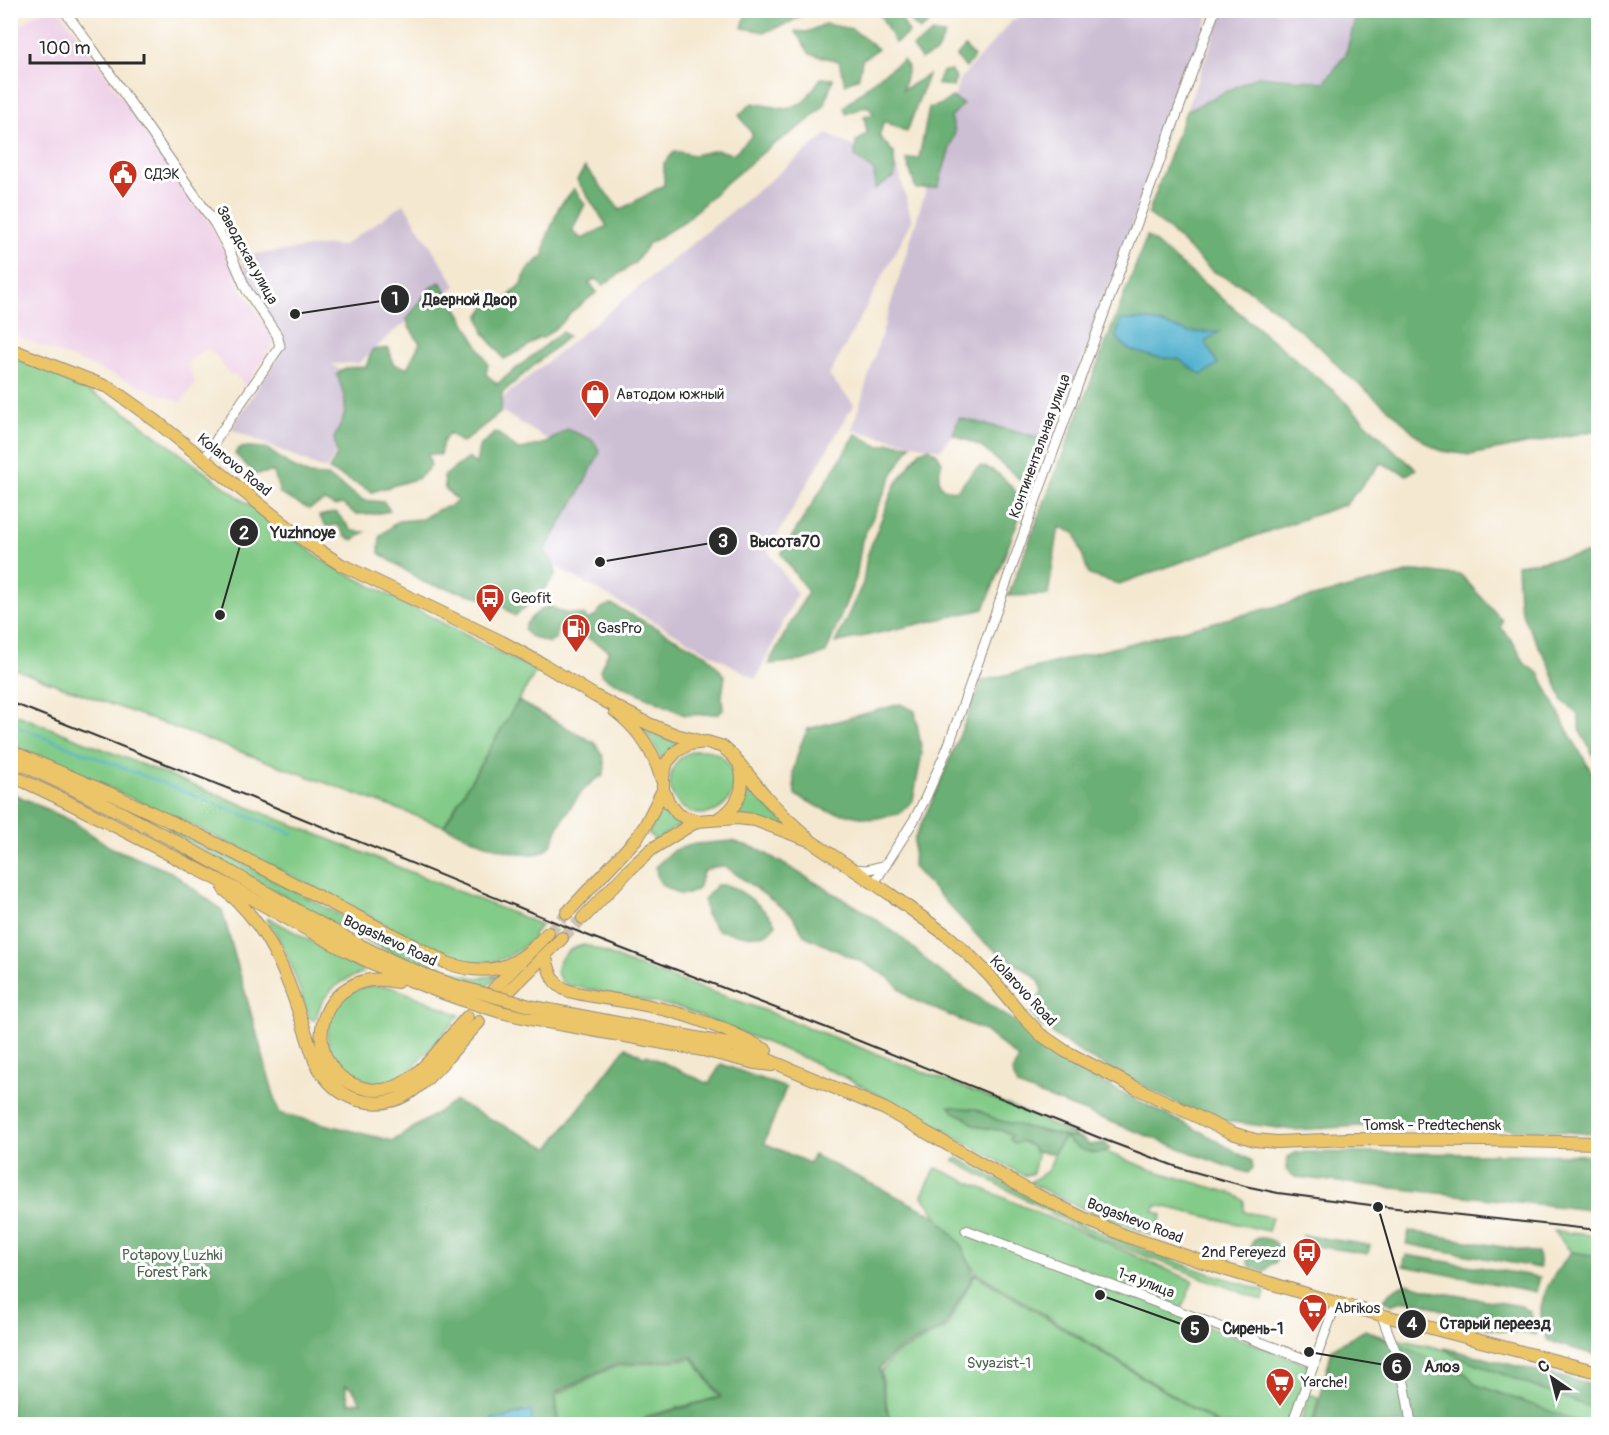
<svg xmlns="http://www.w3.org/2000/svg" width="1609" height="1435" viewBox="0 0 1609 1435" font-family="Pangolin,sans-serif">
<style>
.built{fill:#eed0e7}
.industrial{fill:#ccbed3}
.green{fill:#83cb88;stroke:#577b5a;stroke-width:1.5}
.forest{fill:#6aaf74;stroke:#4a6d50;stroke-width:1.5;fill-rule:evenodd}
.water{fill:#4fb0ce;stroke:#3d6e7c;stroke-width:1.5}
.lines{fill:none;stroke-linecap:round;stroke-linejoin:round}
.stream{stroke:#4fb0ce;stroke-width:2}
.major-tunnel{stroke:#ccc2af;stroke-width:12;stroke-dasharray:12 6;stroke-linecap:butt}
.minor-casing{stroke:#908a7e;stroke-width:11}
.major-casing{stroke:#908a7e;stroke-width:14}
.minor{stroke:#fff;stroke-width:9}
.major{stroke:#edc569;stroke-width:12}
.rail{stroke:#2b2b2b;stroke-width:2}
.major-bridge-casing{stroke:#908a7e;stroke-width:14;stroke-linecap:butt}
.major-bridge{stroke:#edc569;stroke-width:12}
.labels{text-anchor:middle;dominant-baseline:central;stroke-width:6;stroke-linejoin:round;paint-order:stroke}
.poi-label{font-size:15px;fill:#2b2b2b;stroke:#fff;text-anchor:start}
.street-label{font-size:15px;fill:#2b2b2b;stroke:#fff}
.park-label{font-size:15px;fill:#4a634c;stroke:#fff}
.leader{fill:none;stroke:#2b2b2b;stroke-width:2}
.callout-dot{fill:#2b2b2b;stroke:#fff;stroke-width:2}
.mark-label{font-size:18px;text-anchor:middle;font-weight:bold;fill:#fff}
.callout-label{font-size:16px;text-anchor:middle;font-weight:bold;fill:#2b2b2b;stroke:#fff;stroke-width:6;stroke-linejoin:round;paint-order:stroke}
</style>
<rect width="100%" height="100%" fill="#fff"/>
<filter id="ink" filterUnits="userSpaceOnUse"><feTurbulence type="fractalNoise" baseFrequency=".0167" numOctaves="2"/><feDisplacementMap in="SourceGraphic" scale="12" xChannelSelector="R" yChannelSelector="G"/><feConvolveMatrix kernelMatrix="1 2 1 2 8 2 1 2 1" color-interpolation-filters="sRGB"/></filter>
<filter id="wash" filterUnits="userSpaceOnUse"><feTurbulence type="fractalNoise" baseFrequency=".008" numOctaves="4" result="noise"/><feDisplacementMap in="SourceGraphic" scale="24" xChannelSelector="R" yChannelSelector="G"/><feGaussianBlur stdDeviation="1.35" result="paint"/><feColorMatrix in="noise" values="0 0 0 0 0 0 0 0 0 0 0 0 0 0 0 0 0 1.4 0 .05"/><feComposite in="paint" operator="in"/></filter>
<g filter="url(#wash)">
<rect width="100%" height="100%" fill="#f4e8d0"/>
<path class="built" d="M41 11H60L80 38 211 225 234 269 236 281 273 335 272 347 245 386 236 375 229 374 212 351 206 349 187 362 195 383 181 402 11 334 10 32Z"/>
<path class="industrial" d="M1031 11H1210L1053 441 960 418 953 434 940 450 852 430 960 79 1012 21Z
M1223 11H1357L1346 54 1325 82 1258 76 1186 111Z
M827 134 898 168 912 221 829 376 854 404 768 551 797 594 756 679 537 556 591 466 493 406Z
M404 204 456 286 393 332 359 363 332 364 364 391 347 431 326 470 231 429 277 358 284 344 250 286 240 256 330 245 342 246Z"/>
<path class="green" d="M10 357 53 372 119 408 327 563 536 671 444 826 11 668Z
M10 712C188 783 365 853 542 925L533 934 534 938C507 963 486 968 450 958L202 830 11 744Z
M644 729 661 737 680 742 671 749 662 760 653 742 643 730Z
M670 782a32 32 0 1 1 64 0a32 32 0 1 1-64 0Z
M748 786 770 810 799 834 734 815 743 802Z
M662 806 670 815 684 824 673 829 656 841 648 833Z
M166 826 197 840 428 961 461 974 476 978 499 975 487 986 444 975 418 965 329 922 173 833Z
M269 918 363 970 362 973C346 979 331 986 322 1002 319 1007 318 1014 315 1020H312L309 1017C297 984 288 948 267 920Z
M584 945 592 947 631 964 750 1005 1006 1104 1078 1137H1068L997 1120 976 1109 961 1108 954 1112 965 1117 975 1126 1004 1131 1031 1146 1036 1152 1037 1157 1033 1173 1025 1176 892 1102 842 1076 804 1058 680 1008 567 985C562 983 560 980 558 975 553 959 571 947 584 945Z
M372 985 393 987 460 1015 410 1071C402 1077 391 1084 381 1085 373 1086 365 1083 358 1080 319 1065 318 1016 350 993 356 989 365 987 372 985Z
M1066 1138 1070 1143 1091 1152H1106L1152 1170 1234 1194 1244 1201V1212L1272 1217 1268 1231 1157 1205 1153 1211 1162 1215 1158 1227 1152 1235C1110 1219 1068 1205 1030 1182 1035 1179 1042 1175 1047 1171 1055 1162 1052 1143 1066 1138Z
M958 1158 1073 1220 1105 1235 1190 1267 1265 1291 1263 1301 1094 1236 954 1161V1159Z
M936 1168 1193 1281 1179 1315 1312 1366 1289 1424H1219L977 1273 922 1195Z
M1554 1231 1598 1236V1256L1571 1252Z
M975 1274 1217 1424H890L881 1371 894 1355 946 1328Z
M1362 1332 1434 1347 1598 1391V1424H1325Z
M693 1359 719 1397 647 1416 644 1420 646 1424H559L556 1395 613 1367Z
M1309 1394 1318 1397 1312 1424H1307L1301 1421Z"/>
<path class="forest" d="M747 10H807V11L789 23 765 32 742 28Z
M874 11H897L909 33 895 43 881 16Z
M910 11H944L920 30 910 21 911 12Z
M1357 11H1598V430L1470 455 1441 451 1426 443 1413 432 1396 415 1345 373 1320 347 1263 300 1243 286 1212 271 1167 228 1148 214 1186 111 1258 76 1325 82 1346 54Z
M825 24 852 29 878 49 862 60 859 77 845 84 839 61 810 54 795 31 807 32Z
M933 33 945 35 936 53 921 59 913 47Z
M965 47 974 57 966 68 956 57Z
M903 60 908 67 903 90 928 75 907 132 884 121 879 136 894 153 895 176 875 189 874 171 855 157 856 142 867 133 864 116 874 114 867 106 846 114 844 107 877 78Z
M950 70 956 78 953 87 937 84 942 72Z
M821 78 833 79 824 106 803 125 771 146 726 183 685 221 648 244 635 263 603 285 596 279 589 282 597 292 570 313 563 322 543 338H538L525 348 504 359 484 333 479 316 491 300 501 303 522 284 526 271 544 255 546 240 559 207 574 189 585 204 572 231 582 239 607 226 577 180 585 167 620 210 664 185V163L675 151 693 155 717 150 733 154 753 135 739 115 752 103 786 109 804 102Z
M952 97 963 104 951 117 955 132 938 187 916 189 906 159 919 158 929 108 940 105Z
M1147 236 1336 393 1399 455 1416 469 1407 475 1381 463 1346 504 1119 584 1089 575 1075 533 1059 527 1048 595 1008 596Z
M440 282 461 315 488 364 486 374 497 384 562 332 568 336 502 393 501 412 462 443 449 433 443 442 440 455 428 454 431 466 419 478 372 492 329 470 337 454 334 438C349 412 348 403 337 375 342 365 356 368 366 367L372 350 389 348 393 364 407 368 420 343 409 327 407 319 430 288Z
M959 418 1047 439 1029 487 980 446 953 434Z
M567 429 593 440 600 452 578 495 544 551 553 562 556 575 536 598 515 616 496 601 425 583 379 553 380 536 398 521 422 519 437 510 450 506 458 501 445 489 444 476 468 458 476 464 479 447 496 432 518 450 546 443Z
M856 434 880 447 889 443 911 445 895 470 862 540 856 578 826 653 801 661 768 664 808 592 781 554Z
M249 447 266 448 291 466 309 475 327 476 363 500 384 502 390 511 374 514H355L343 504 334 506 324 501 309 509 280 494 274 472 255 474 235 454 239 448Z
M929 448 937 454 942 462C939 473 934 488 950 490 954 491 956 491 959 488 968 480 968 474 980 466 1000 469 1012 488 1025 503L984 609 835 643 863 583 867 556 894 487 920 451Z
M336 512 352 531 365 532 353 540 345 536 338 525 327 527 319 516Z
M1598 552V763L1581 733 1578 715 1563 701 1549 665 1525 621 1519 603 1517 565Z
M1415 571 1461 575 1502 620 1501 628 1513 642 1526 665 1539 673 1569 733 1598 783V1134L1412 1123 1294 1130 1216 1120 1186 1108 1084 1055 1041 1026 1031 1014 1034 1006 1042 992 1039 981 1030 973 983 942 913 867 914 840 936 792 982 681Z
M613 605 707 655 725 676 722 696 723 710 718 714 685 715 608 679 602 675 600 670 609 650 565 625 559 626 557 629 556 638 549 643 530 636 524 630C526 619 540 610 549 606L565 613 584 615 587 619C602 618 593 606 613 605Z
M518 701 595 743 603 756 605 768 603 776C599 778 594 780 591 783 579 793 565 814 558 828 556 833 554 840 551 845 534 871 465 835 444 826Z
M900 704 915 711 922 754 913 800 899 814 872 819 827 811 795 795 793 771 800 746 808 729Z
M10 792 72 821 110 847 171 872 222 910 279 1113 393 1141 455 1101 549 1148 626 1047 643 1056 647 1055 709 1084 721 1064 786 1088 764 1143 809 1163 814 1155 936 1216 960 1243 974 1274 944 1327 893 1353 879 1369 890 1424H648L646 1421 647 1418 721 1397 693 1357 613 1365 555 1393 557 1424H531L532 1420 523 1411 504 1418 492 1419 494 1424H11ZM345 1385 352 1388 361 1402 349 1403Z
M732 841 758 849 864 911 901 937 935 968 1024 1028 1050 1051 1080 1071 1205 1134 1252 1161 1253 1168 1248 1173 1226 1166 1017 1086 1012 1071 1019 1059 985 1031 910 998 888 977 866 964 805 936 792 915 725 866 713 867 703 872 698 889 688 894H679L662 885 657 877 656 866 674 850 695 844Z
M716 885C717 885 725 885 726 885 743 890 767 910 776 925L767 934 746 936 717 930 706 915 704 900Z
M949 1106 961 1108 976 1109 997 1120 1068 1137 1082 1138 1089 1145 1105 1143 1110 1149C1096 1159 1076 1149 1066 1138L1062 1140 1054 1153 1036 1152 1031 1146 1023 1141 1015 1144 1009 1139 1012 1136 1004 1131 975 1126 965 1117 954 1112Z
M1297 1152 1598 1155V1211L1295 1177 1286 1170 1288 1157Z
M1409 1231 1538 1253 1540 1268 1406 1244Z
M1303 1235 1370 1245 1368 1254 1309 1245Z
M1258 1238C1275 1237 1284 1247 1275 1263L1271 1264 1264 1272 1250 1267 1247 1260 1253 1241Z
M1571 1252 1598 1256V1356L1548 1341C1544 1331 1539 1314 1542 1303 1546 1284 1560 1267 1571 1252Z
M1406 1255 1540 1277 1536 1292 1403 1266Z
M1407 1283 1437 1292 1521 1306 1530 1312 1538 1332 1535 1335C1517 1332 1497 1331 1480 1326 1451 1318 1421 1291 1391 1305L1383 1300C1390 1292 1397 1286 1407 1283Z
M1365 1330 1466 1374 1477 1385 1586 1424H1315L1314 1422 1332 1349Z
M1444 1348 1598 1386V1410L1542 1390 1452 1354Z"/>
<path class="water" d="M1121 320H1149L1189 332H1219L1205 342 1218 364 1202 375 1178 359 1153 357 1128 349 1116 337Z
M531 1410 532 1420 531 1424H494L492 1419 504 1418Z"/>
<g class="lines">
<path class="stream" d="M10 724 294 834"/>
</g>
</g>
<g filter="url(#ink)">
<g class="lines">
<path class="major-tunnel" d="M548 933 567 913
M562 938 583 918"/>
<g class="minor-casing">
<path id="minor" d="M64 10 92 48 215 224 230 252 246 289 277 335 280 346 221 432 204 460
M853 869 866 870 886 865
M874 883 914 820 925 799 948 747 1036 499 1215 10
M966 1230 1315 1363
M1382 1315C1386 1329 1392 1342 1397 1355 1404 1378 1408 1401 1411 1424
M1292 1424 1336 1303"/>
</g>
<g class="major-casing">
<path id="major" d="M10 349 110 388 156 421 309 544 340 564 502 642 544 665 595 696 649 724 676 735 699 741
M615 711C639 729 654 752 662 780
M10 751 118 797 199 835 447 963C470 971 495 974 517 960 524 956 530 951 536 946
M13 760C84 793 155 829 224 868 301 912 377 962 463 988
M10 775C69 801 125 831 182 861 201 871 220 880 239 891 313 933 378 972 460 999
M719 818C738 808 746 788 740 767
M811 841 755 820 737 818 697 821 684 817 678 814 669 803 663 790V776L667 762 677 751 689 744 707 742 723 747 733 756 767 798 785 817 811 841 890 894 949 937 970 956 990 976 1021 1014 1040 1034 1065 1051 1130 1085 1232 1133 1255 1140 1277 1142 1348 1139 1482 1140 1598 1143
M224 889C279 933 293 997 315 1061 324 1079 338 1094 358 1100 398 1111 420 1087 445 1060 456 1047 468 1034 479 1022
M567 913 636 839 645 826 663 790
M583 918 629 870 652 849 697 821
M545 955C550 972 551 984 569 991 595 998 623 1000 650 1006 690 1015 730 1030 766 1050
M397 982C318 963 292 1067 363 1088 376 1092 391 1090 403 1083 426 1070 449 1037 467 1017
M492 991 548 933
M507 993 562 938
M534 1007 733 1045 885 1109 1031 1192 1085 1219 1126 1236 1227 1270 1336 1303 1598 1372
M531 1019 703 1050 755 1063 772 1065"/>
</g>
<use href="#minor" class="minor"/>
<use href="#major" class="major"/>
<path class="rail" d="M10 702 272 806 584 934 827 1028 1105 1140 1180 1168 1245 1186 1278 1193 1378 1206 1598 1230"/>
<g class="major-bridge-casing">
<path id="major-bridge" d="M463 988 534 1007
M460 999 501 1012 531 1019"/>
</g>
<use href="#major-bridge" class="major-bridge"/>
</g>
</g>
<defs>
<g id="civic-pin" transform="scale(1.5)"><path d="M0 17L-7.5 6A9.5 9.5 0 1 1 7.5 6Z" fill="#c8321e" stroke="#fff"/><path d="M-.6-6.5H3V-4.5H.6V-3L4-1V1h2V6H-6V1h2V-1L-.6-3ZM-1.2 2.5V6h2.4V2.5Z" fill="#fff"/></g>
<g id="shop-pin" transform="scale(1.5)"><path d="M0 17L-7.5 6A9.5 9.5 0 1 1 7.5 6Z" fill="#c8321e" stroke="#fff"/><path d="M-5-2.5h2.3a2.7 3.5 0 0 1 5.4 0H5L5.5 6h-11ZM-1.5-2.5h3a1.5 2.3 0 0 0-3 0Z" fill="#fff"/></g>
<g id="bus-pin" transform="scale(1.5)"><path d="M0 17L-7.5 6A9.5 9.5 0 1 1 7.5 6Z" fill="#c8321e" stroke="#fff"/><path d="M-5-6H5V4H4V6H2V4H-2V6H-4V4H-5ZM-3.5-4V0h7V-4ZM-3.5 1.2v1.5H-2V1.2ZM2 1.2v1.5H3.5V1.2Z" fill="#fff"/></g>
<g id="fuel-pin" transform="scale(1.5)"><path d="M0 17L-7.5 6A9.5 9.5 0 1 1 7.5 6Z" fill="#c8321e" stroke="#fff"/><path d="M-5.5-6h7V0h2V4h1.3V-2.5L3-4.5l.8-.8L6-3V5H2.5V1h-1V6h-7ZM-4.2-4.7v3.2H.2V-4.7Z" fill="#fff"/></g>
<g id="supermarket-pin" transform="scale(1.5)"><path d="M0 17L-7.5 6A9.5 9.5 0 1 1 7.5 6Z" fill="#c8321e" stroke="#fff"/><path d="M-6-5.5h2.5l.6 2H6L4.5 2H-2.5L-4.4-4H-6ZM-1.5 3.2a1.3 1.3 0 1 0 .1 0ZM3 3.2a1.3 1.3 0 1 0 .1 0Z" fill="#fff"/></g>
</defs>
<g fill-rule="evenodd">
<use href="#civic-pin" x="123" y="174"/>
<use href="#shop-pin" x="595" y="394"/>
<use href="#bus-pin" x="490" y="598"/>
<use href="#fuel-pin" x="576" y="628"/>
<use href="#bus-pin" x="1307" y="1252"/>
<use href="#supermarket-pin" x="1313" y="1308"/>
<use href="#supermarket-pin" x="1280" y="1382"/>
</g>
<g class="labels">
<g class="poi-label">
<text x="144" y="174">СДЭК</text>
<text x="616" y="394">Автодом южный</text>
<text x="511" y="598">Geofit</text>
<text x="597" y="628">GasPro</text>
<text x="1286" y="1252" text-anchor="end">2nd Pereyezd</text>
<text x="1334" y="1308">Abrikos</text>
<text x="1301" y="1382">Yarche!</text>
</g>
<g class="street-label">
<text transform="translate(247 255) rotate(61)">Заводская улица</text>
<text transform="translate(1040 446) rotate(-70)">Континентальная улица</text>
<text transform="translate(234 465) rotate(39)">Kolarovo Road</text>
<text transform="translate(390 941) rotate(25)">Bogashevo Road</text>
<text transform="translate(1023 991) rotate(47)">Kolarovo Road</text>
<text x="1432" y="1125">Tomsk - Predtechensk</text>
<text transform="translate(1135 1221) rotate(21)">Bogashevo Road</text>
<text transform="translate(1146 1283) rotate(21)">1-я улица</text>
</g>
<g class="park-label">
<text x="172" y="1255">Potapovy Luzhki<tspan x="172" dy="17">Forest Park</tspan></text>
<text x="999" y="1363">Svyazist-1</text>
</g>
</g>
<path class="leader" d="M295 314L395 299M220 615L244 532M600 562L723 541M1378 1207L1412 1324M1100 1295L1195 1329M1309 1352L1397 1367"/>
<g class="callout-dot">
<circle cx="295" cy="314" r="6"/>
<circle cx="220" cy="615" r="6"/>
<circle cx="600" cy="562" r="6"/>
<circle cx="1378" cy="1207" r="6"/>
<circle cx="1100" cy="1295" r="6"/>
<circle cx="1309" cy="1352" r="6"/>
<circle cx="395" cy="299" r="15"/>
<circle cx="244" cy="532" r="15"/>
<circle cx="723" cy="541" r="15"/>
<circle cx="1412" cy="1324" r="15"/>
<circle cx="1195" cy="1329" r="15"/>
<circle cx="1397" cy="1367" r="15"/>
</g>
<g class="mark-label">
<text x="395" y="305">1</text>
<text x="244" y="539">2</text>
<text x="723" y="547">3</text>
<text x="1412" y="1330">4</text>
<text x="1195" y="1335">5</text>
<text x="1397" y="1373">6</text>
</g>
<g class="callout-label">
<text x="470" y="305">Дверной Двор</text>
<text x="303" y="538">Yuzhnoye</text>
<text x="785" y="547">Высота70</text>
<text x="1495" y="1329">Старый переезд</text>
<text x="1253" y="1334">Сирень-1</text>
<text x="1442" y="1372">Алоэ</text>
</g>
<rect width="1609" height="1435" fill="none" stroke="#fff" stroke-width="36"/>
<g transform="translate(1552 1378) rotate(325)" stroke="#ffffff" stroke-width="4.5" paint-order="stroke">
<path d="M0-4.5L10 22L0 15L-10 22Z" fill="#2b2b2b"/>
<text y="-9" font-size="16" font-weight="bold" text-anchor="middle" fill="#2b2b2b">С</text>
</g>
<path d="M30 54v9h114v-9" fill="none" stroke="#2b2b2b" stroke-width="3"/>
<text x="39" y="54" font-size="18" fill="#2b2b2b" stroke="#ffffff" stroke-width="4.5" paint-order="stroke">100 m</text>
</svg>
